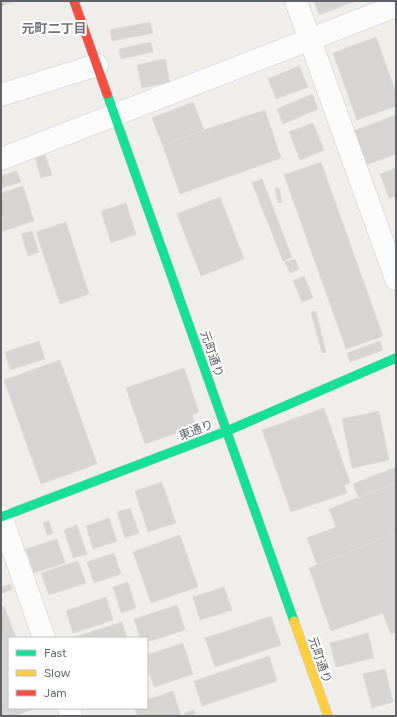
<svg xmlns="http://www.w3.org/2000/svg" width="397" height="717" viewBox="0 0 397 717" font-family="Figtree,'Noto Sans JP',sans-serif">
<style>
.building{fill:#d6d5d3;stroke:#deddd9}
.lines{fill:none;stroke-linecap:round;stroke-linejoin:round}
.street-casing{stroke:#cbcccc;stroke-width:23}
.fast-casing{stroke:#cacacb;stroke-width:10}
.slow-casing{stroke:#cacacb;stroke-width:10}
.jam-casing{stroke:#cacacb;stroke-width:10}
.street{stroke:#fdfcfc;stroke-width:22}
.fast{stroke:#16e098;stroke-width:9}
.slow{stroke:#ffcf43;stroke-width:9}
.jam{stroke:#f24e42;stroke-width:9}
.labels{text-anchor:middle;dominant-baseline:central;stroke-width:4;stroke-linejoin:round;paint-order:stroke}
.street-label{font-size:12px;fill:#5f6368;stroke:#fff}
.neighbourhood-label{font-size:13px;font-weight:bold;fill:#70757a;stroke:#fff}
</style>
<rect width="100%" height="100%" fill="#efeeea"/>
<path class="building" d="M1 1H17L1 6Z
M314 1H354V2L319 15Z
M150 22 153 33 112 41 110 30Z
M376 37 396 93V106L357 120 333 53Z
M151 42 153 52 121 59 119 49Z
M165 59 170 82 142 88 137 65Z
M299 66 308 87 276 99 268 79Z
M312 94 318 109 283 124 277 109Z
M193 102 204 130 163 146 152 118Z
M265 110 281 158 180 194 163 146 204 130Z
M396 115V154L366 165 353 131Z
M313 123 324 150 300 160 289 132Z
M45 155 52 175 41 178 35 158Z
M321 162 383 336 346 349 284 175Z
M396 168V196L389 198 380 174Z
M17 171 21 182 1 188V176Z
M262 179 292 257 283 261 252 183Z
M23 186 34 221 1 232V220L3 219 1 213V193Z
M275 188H279L282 202 278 203Z
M220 197 244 259 201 276 177 214Z
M126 203 136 234 111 243 101 211Z
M66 222 89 294 60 304 36 232Z
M32 231 39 252 28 256 21 234Z
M295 259 299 269 290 273 285 262Z
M304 276 313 298 302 302 293 281Z
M316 311 326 352 322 353 311 312Z
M39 341 45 359 10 370 5 352Z
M380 341 383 350 350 362 347 353Z
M60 360 97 464 41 484 4 380Z
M184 368 199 412 192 415 196 426 145 444 126 388Z
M324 408 350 483 344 485 347 493 291 512 262 430Z
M379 411 389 460 352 468 342 419Z
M396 467V483L359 498 353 484Z
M162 482 176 523 148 532 135 491Z
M396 483V533L317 565 307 538 336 527 329 509Z
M130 508 139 533 125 538 117 512Z
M109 518 117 541 93 549 86 526Z
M49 521 53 533 47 535 43 523Z
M77 525 87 554 73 558 64 530Z
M396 533V632L391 634 383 613 331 631 309 568Z
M180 535 198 587 151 603 133 552Z
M57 539 65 563 34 573 26 549Z
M114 553 121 574 94 583 87 562Z
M78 561 86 583 49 595 41 573Z
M128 582 136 608 121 613 113 587Z
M10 584 12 589 1 594V587Z
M224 587 232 610 200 620 193 597Z
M106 597 113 620 73 633 66 611Z
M177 605 185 630 147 642V638H140L134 619Z
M4 606 16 638H9V708H36L15 716H1V607Z
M271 616 281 645 215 667 205 638Z
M122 622 127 638H72Z
M368 633 374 658 336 667 330 643Z
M183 643 193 674 154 687 147 665V655Z
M269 656 277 681 202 706 194 681Z
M385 669 393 702 372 708 363 674Z
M173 691 181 716H137L135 708H147V700Z
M194 710 195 714 185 716 184 713Z"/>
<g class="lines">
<g class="street-casing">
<path id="street" d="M296 1 396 279
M1 95 97 65
M1 159 396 6
M1 516 44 638
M69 708 71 716"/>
</g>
<g class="fast-casing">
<path id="fast" d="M107 94 294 621
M1 517 227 431 396 358"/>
</g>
<g class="slow-casing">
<path id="slow" d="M294 621 328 716"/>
</g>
<g class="jam-casing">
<path id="jam" d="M74 1 107 94"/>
</g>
<use href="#street" class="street"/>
<use href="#fast" class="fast"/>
<use href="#slow" class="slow"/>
<use href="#jam" class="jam"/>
</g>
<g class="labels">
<g class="street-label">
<text transform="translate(212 354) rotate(71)">元町通り</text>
<text transform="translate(196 430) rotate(-21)">東通り</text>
<text transform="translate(320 660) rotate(71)">元町通り</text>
</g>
<g class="neighbourhood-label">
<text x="54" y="28">元町二丁目</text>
</g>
</g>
<rect width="397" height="717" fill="none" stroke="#5f6368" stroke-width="4"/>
<rect x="8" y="637" width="140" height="72" fill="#ffffff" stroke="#bfc1c3"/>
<rect x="16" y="650" width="20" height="6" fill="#16e098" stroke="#bfc1c3"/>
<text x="44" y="657" font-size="12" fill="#5f6368">Fast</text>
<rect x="16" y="670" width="20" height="6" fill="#ffcf43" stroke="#bfc1c3"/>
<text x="44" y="677" font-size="12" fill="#5f6368">Slow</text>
<rect x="16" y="690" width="20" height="6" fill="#f24e42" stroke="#bfc1c3"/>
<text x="44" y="697" font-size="12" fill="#5f6368">Jam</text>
</svg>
